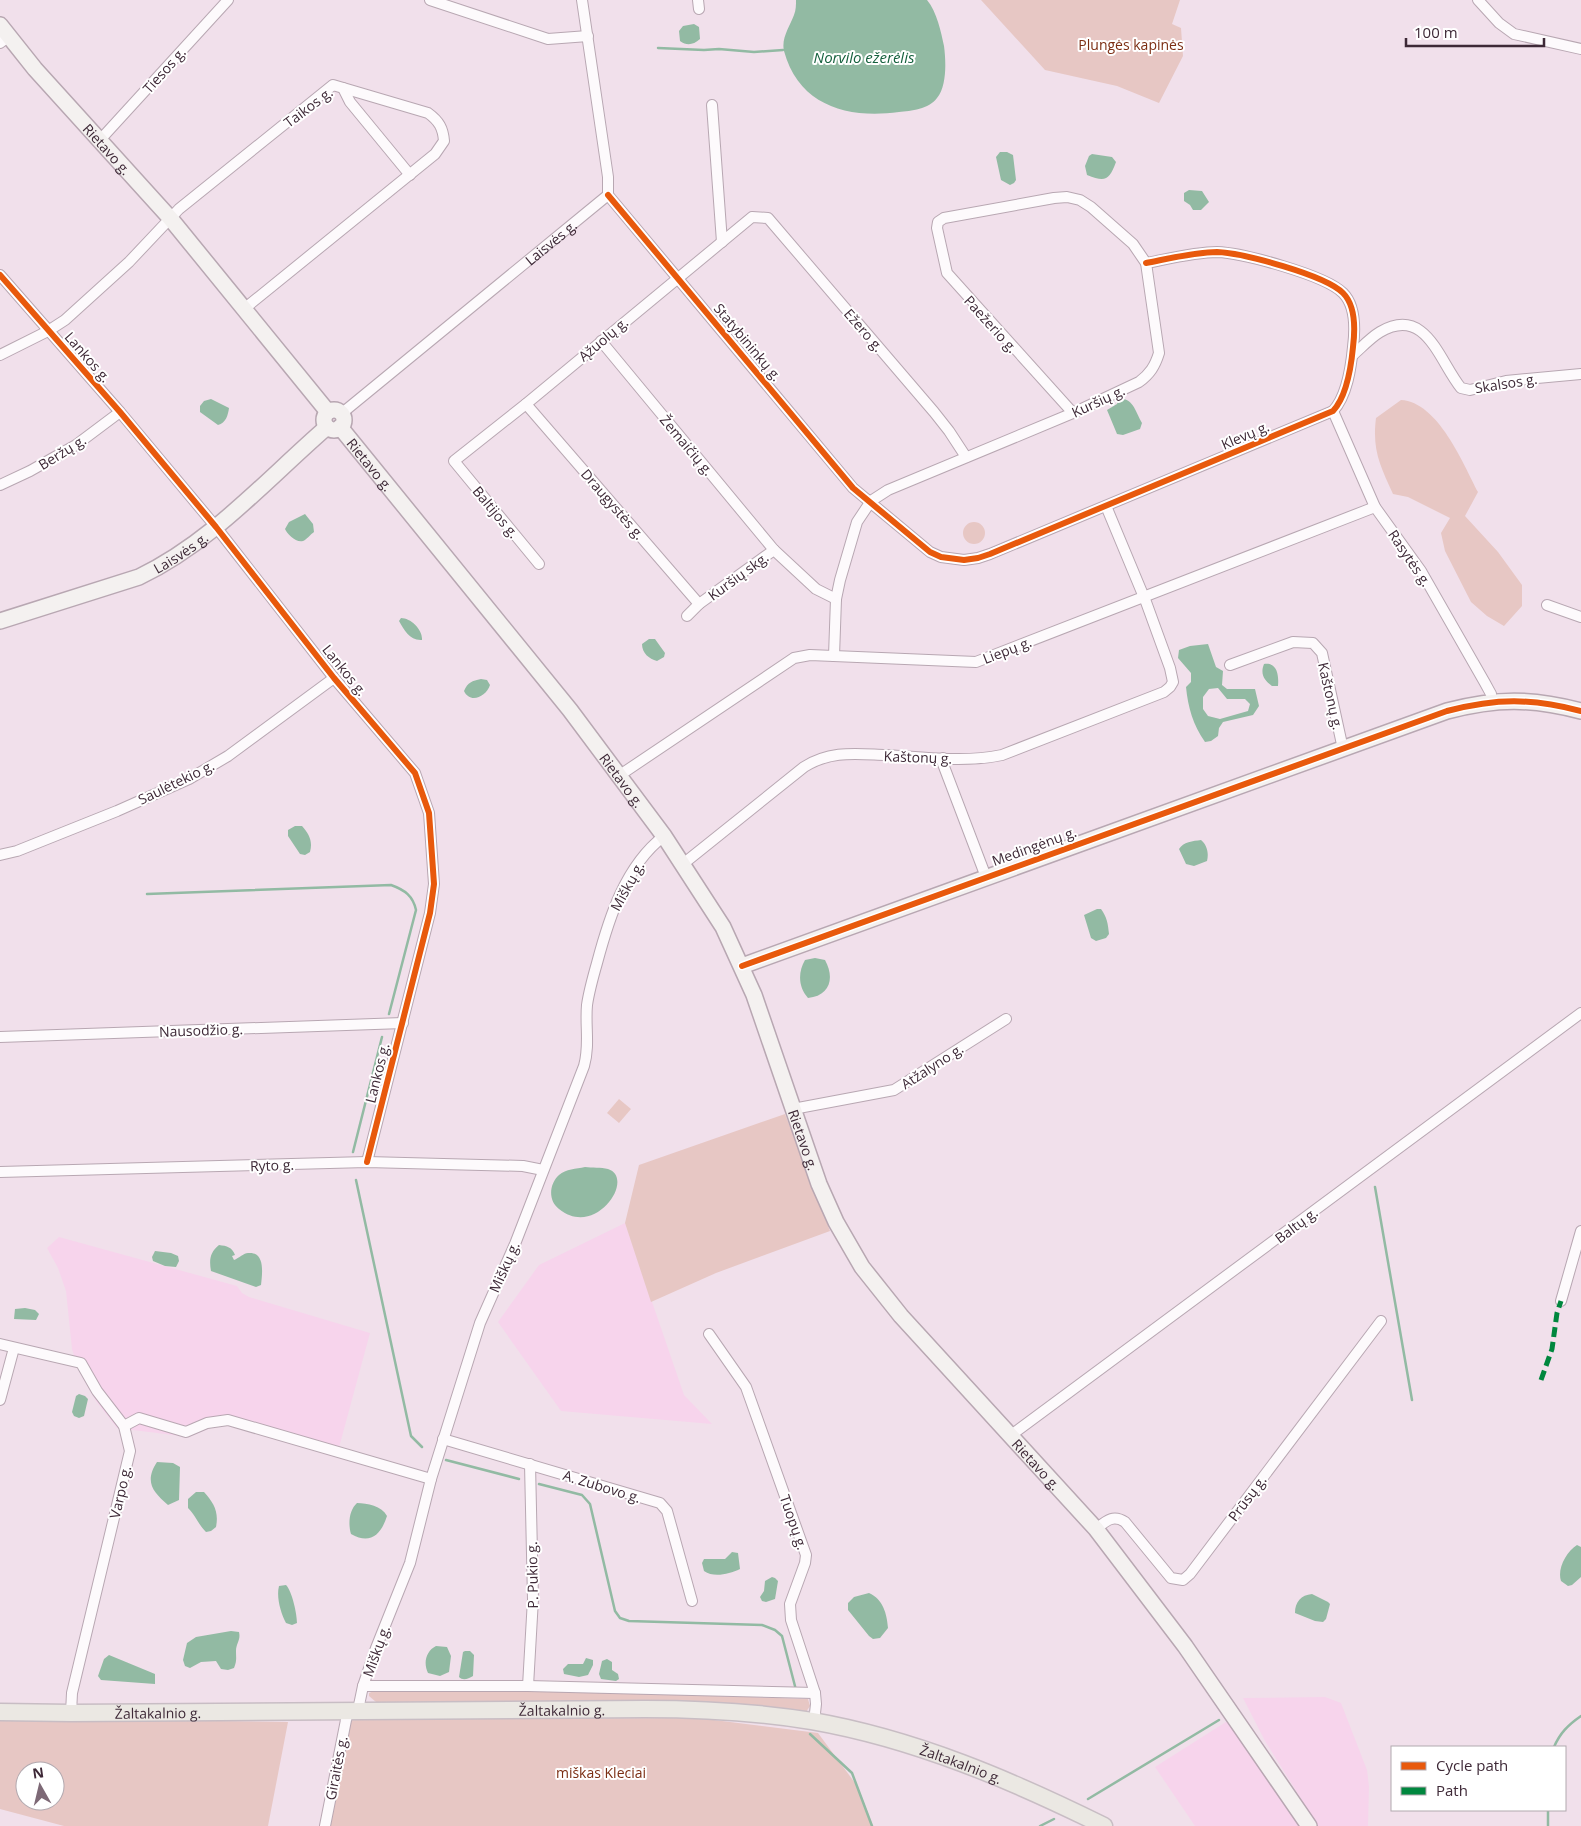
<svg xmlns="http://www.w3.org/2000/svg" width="1581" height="1826" viewBox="0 0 1581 1826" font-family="'Open Sans',sans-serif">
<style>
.built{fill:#f7d4ec}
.green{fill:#e7c7c4;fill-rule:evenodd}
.water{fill:#92baa3;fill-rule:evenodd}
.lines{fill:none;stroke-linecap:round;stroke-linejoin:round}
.stream{stroke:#92baa3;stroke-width:2.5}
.street-casing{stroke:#b8a7b2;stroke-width:12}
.secondary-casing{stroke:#b8a7b2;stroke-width:18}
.primary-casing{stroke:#c8bdc4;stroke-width:19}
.street{stroke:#fdfafc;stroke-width:10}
.secondary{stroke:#f4f1f0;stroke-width:15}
.primary{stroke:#ebe8e3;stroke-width:16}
.quiet{stroke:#00873e;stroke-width:5;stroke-dasharray:10 5;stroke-linecap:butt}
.cycleway-casing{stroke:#fff;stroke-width:9}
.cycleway{stroke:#e8590c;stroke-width:6}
.labels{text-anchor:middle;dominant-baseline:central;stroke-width:4;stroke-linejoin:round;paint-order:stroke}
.park-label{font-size:14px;fill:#7b2d12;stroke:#fff}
.street-label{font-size:14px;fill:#3e2937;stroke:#fff}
.water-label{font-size:15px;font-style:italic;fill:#14603d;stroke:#fff}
</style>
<rect width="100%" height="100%" fill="#f1e0eb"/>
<path class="built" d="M625 1223 684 1395 712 1424 561 1411 498 1322 539 1265Z
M59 1237 237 1286 242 1293 249 1297 370 1333 337 1455 222 1423 189 1437 117 1428 96 1401 78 1368 72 1349 66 1291 58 1268 47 1248Z
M1325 1697 1341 1703 1367 1770 1369 1786 1368 1826H1318L1265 1741 1243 1698Z
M1229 1720 1299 1826H1195L1155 1767Z"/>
<path class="green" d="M981 0H1180L1172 24 1181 28 1183 56 1159 103 1117 86 1045 70Z
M1401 400C1438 402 1463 463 1478 492L1465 516 1498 552 1522 585V606L1504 626 1487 616 1471 602 1445 551 1441 533 1450 518 1408 497 1393 494C1380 465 1372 450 1376 418Z
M963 533a11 11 0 1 1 22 0a11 11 0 1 1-22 0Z
M619 1099 631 1109 619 1123 607 1113Z
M785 1114 830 1231 716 1273 651 1302 625 1223 639 1165Z
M530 1690 808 1699 810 1706 806 1712H801L649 1702H376L369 1696V1693L374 1691Z
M0 1718 288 1722 268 1826H64L0 1809ZM25 1771H55V1801H25Z
M698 1718 818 1733 858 1787 873 1826H328L352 1719Z"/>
<path class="water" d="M796 0H927C937 12 941 32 944 46 946 61 947 86 937 98 929 109 911 111 899 112 848 119 799 106 784 51 781 38 790 26 794 15 796 10 796 5 796 0Z
M694 24 699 27 700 39C693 45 687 46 680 41L679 31 683 26Z
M1000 152H1007L1013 155 1016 180 1014 183 1010 185 1001 180 996 157Z
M1092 154 1112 157 1116 162C1109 181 1105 182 1087 175L1085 166 1089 156Z
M1189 190 1202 191 1209 202 1201 210H1193L1190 205 1184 201V193Z
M211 399 229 408C228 415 226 423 218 425L200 412V406L204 401Z
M1119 399C1133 397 1136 413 1142 423L1140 429 1123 435 1117 434 1107 410 1117 404Z
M305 514 313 524 314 532C311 534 306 540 303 541 296 543 287 534 285 529L289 522Z
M401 618C411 618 423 630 422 640 410 641 404 630 399 621Z
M649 639H655L665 653 664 657 657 661C649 659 642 653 642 644Z
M1208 644 1216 667 1223 671 1222 685 1227 689H1255L1259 706 1253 715 1223 722 1219 728 1218 736 1211 741 1205 742C1193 725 1188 707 1186 687L1191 682V673L1178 658 1179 650 1190 646ZM1218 688 1227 699H1245L1250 704 1248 711 1220 719 1208 716 1203 709V697L1209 689Z
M1264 664C1277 662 1279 675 1278 686H1272C1264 680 1260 674 1264 664Z
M481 679 487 680 490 685C486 697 470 704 464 691 468 682 472 681 481 679Z
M295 826H302C309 834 313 841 310 852L305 855 300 854 288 836V830Z
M1201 840C1207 845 1209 853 1207 861L1194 866 1186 864 1179 849C1183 842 1193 841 1201 840Z
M1097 909H1101C1107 917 1108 924 1109 934L1106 938 1096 941 1091 938 1084 915Z
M815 958 825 960C835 978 830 996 808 998 798 987 798 972 805 960Z
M585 1167C592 1168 601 1167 608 1169 636 1178 596 1239 559 1209 548 1201 549 1184 559 1175 566 1169 576 1169 585 1167Z
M219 1245C227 1246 232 1247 235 1255L232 1256 234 1260C239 1258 244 1253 248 1253 266 1251 262 1275 261 1285L256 1287 211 1271C209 1260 210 1252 219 1245Z
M155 1251 171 1253 178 1256 179 1261 176 1267 165 1266 153 1261 152 1257Z
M25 1308 35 1310 39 1314 36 1320 14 1319 15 1309Z
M79 1394 85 1396 88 1399 84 1416 79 1418 74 1416 72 1412 76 1396Z
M157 1462 173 1463 180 1467 179 1500 168 1505C153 1492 144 1482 157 1462Z
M196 1492H204C214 1503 219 1512 216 1527L211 1531 206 1532C198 1524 196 1516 188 1508V1499Z
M357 1503C367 1503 382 1506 387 1516 381 1535 370 1545 351 1534 348 1524 349 1510 357 1503Z
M1577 1545 1581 1547V1577L1572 1585 1568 1586 1561 1581C1557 1569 1566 1552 1577 1545Z
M732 1552 738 1553 740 1569C729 1574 714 1578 704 1571L702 1563 704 1559H725Z
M772 1577 775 1578 778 1581 775 1599 766 1602 762 1601 760 1597 764 1591 765 1581Z
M286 1585C292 1591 297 1614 297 1623L292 1625 286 1623C281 1614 276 1597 279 1586Z
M869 1593C883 1599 887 1614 888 1628L880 1638 873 1639 869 1636 848 1610V1603L854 1597Z
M1312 1594 1328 1602 1330 1604 1326 1619 1323 1622 1315 1621 1295 1613C1295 1602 1301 1595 1312 1594Z
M231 1631 239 1632C241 1640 236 1643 236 1651 236 1658 237 1661 234 1668L228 1670 221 1669 216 1661 201 1662 190 1668 185 1666 183 1660 187 1643 196 1637Z
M436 1646 447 1647 451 1656 449 1672 440 1676 428 1673C423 1663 426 1651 436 1646Z
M465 1651H470L474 1655 473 1676C468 1679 463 1681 459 1677L463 1652Z
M109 1655 155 1674V1684L101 1680 98 1676 104 1659Z
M586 1658 593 1660V1665L588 1675 579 1677 564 1674 563 1669 568 1664H583Z
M607 1659 612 1662V1670L618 1674 619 1679 616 1681 601 1679 599 1674 602 1661Z"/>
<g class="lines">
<path class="stream" d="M658 48 704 50 719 49 754 52 783 50
M147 894 391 885C405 890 413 896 416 910L389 1014
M353 1152 382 1037
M356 1180 411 1436 422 1447
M1375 1187 1412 1400
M446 1460 519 1479
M539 1484 582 1495 590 1504 615 1611 620 1618 629 1621 762 1625 775 1630 782 1636 796 1690
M810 1734 852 1773 872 1826
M1554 1747C1560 1733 1568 1725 1581 1716
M1088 1799 1219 1720
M1040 1826 1054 1819
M1548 1826V1810"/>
<g class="street-casing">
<g id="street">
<path d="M430 0 548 39 588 36"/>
<path d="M698 0 699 9"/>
<path d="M1478 0 1499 23 1514 34 1581 49"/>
<path d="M0 43 9 36"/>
<path d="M343 88 350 102 410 175"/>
<path d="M712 105 722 242"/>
<path d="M100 140 228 0"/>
<path d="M608 195 853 488 930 552 941 557 964 560 978 558 990 554 1333 411C1347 396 1351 368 1353 347 1355 331 1356 306 1343 293 1325 275 1243 253 1217 252 1196 252 1167 259 1146 263"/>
<path d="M0 275 120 412 216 527 334 678 415 773 429 813 434 884 430 913 367 1162"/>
<path d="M601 341 774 550"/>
<path d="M0 355 48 331 65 320 129 262 179 209 333 85 428 113C439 121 443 128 444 141L435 154 244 309"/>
<path d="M1353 355C1361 348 1370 338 1380 332 1426 305 1439 361 1461 388L1470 390 1506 381 1581 374"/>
<path d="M526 404 699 604"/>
<path d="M1333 411 1375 507 1421 571 1485 683 1491 694 1492 702"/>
<path id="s1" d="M341 414 608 195V177L582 0"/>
<path d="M0 485 30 471 76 445 120 412"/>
<path d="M539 564 454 461 526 404 752 217 768 218 934 412 949 431 966 457"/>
<path d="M1547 605 1581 617"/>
<path d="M687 616 699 604 774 550 816 589 836 599"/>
<path d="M834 656 836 599 840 580 857 522 871 501 888 490 1073 413 1139 382C1150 374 1155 366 1159 353L1146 263 1133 244 1091 207 1080 200 1067 197 1054 198 944 218 938 222 937 228 947 273 1073 413"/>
<path d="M1230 665 1293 642 1313 643 1322 653 1343 749"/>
<path d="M943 758V764L986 877"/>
<path d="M620 775 794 658 810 655 976 662 1375 507"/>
<path d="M0 855 17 851 117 811 189 779 228 756 334 678"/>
<path d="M683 864 804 767C831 750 856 754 886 755 924 757 964 763 1002 755L1164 692 1170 687 1173 682 1170 668 1146 602 1106 506"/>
<path d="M0 1037 403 1023"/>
<path d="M793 1109 894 1090 1006 1019"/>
<path d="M0 1172 367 1162 523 1166 543 1170"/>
<path d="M1561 1301 1581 1231"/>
<path d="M709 1334 746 1387 806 1555 805 1563 790 1604 791 1620 815 1693 816 1704 814 1722"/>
<path d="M0 1344 81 1363 97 1391 124 1426 130 1451 72 1693 71 1713"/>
<path d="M0 1400 14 1348"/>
<path d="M124 1426 139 1418 186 1432 207 1423 228 1420 431 1479"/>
<path d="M1010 1436 1581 1013"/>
<path d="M443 1439 660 1503 667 1511 692 1601"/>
<path d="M1096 1529C1106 1521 1113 1514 1125 1522L1171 1578 1183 1580 1190 1574 1381 1321"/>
<path d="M363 1686H528L815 1693"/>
<path d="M528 1686 533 1599 530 1464"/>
<path d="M358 1710 363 1686 376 1648 410 1563 431 1479 480 1323 515 1244 584 1066C590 1045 585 1026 587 1005 589 991 593 977 597 963 609 918 625 866 664 836"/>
<path d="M325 1826 348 1710"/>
</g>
</g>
<g class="secondary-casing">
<g id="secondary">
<path id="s2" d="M0 25 35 69 170 218 328 412"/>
<circle cx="334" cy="420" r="10"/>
<path id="s3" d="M340 427 570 710 664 836 723 927 754 995 819 1184 836 1222 862 1267 901 1316 1096 1529 1185 1646 1309 1826"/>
<path id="s4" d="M0 621 139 577C212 542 267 479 327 427"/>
<path d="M742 966 1447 711C1497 698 1531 698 1581 711"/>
</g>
</g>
<g class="primary-casing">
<g id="primary">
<path id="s5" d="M0 1712 71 1713 645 1709C701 1709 757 1712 812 1721 915 1739 1011 1780 1104 1826"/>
</g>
</g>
<use href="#street" class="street"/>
<use href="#secondary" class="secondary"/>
<use href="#primary" class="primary"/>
<path class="quiet" d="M1541 1380 1552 1349 1557 1313 1561 1301"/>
<g class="cycleway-casing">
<path id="cycleway" d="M608 195 853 488 930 552 941 557 964 560 978 558 990 554 1333 411C1347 396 1351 368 1353 347 1355 331 1356 306 1343 293 1325 275 1243 253 1217 252 1196 252 1167 259 1146 263
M0 275 120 412 216 527 334 678 415 773 429 813 434 884 430 913 367 1162
M742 966 1447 711C1497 698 1531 698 1581 711"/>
</g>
<use href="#cycleway" class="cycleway"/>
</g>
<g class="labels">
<g class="park-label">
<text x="1131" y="44">Plungės kapinės</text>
<text x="601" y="1772">miškas Kleciai</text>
</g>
<g class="street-label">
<text transform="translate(164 70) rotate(-48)">Tiesos g.</text>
<text transform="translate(308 107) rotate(-37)">Taikos g.</text>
<text stroke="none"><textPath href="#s2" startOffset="164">Rietavo g.</textPath></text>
<text stroke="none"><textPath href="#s1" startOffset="271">Laisvės g.</textPath></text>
<text transform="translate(991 324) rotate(48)">Paežerio g.</text>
<text transform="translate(864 330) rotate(49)">Ežero g.</text>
<text transform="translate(603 339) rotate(-40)">Ąžuolų g.</text>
<text transform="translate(748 342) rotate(50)">Statybininkų g.</text>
<text transform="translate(88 357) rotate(49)">Lankos g.</text>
<text transform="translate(1506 383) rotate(-9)">Skalsos g.</text>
<text transform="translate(1098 401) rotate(-25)">Kuršių g.</text>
<text transform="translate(1245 435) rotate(-23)">Klevų g.</text>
<text transform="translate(687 445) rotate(50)">Žemaičių g.</text>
<text transform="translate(62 452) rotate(-32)">Beržų g.</text>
<text stroke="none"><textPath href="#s3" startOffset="48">Rietavo g.</textPath></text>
<text transform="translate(613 504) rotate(49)">Draugystės g.</text>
<text transform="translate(496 512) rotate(50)">Baltijos g.</text>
<text stroke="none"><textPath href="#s4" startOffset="194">Laisvės g.</textPath></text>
<text transform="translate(1410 558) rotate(56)">Rasytės g.</text>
<text transform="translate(738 576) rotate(-36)">Kuršių skg.</text>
<text transform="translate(1007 650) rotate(-21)">Liepų g.</text>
<text transform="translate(345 670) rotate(51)">Lankos g.</text>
<text transform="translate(1331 696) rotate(77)">Kaštonų g.</text>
<text transform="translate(918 757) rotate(2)">Kaštonų g.</text>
<text stroke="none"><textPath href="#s3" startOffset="452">Rietavo g.</textPath></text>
<text transform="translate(176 782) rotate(-26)">Saulėtekio g.</text>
<text transform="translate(1034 846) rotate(-20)">Medingėnų g.</text>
<text transform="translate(627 886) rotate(-61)">Miškų g.</text>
<text transform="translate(201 1030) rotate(-2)">Nausodžio g.</text>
<text transform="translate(932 1066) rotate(-33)">Atžalyno g.</text>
<text transform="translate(377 1073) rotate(-76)">Lankos g.</text>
<text stroke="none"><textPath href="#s3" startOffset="858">Rietavo g.</textPath></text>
<text transform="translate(272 1165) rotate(-2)">Ryto g.</text>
<text transform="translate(1296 1225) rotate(-37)">Baltų g.</text>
<text transform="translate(504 1267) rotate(-66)">Miškų g.</text>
<text stroke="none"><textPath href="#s3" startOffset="1262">Rietavo g.</textPath></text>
<text transform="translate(602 1486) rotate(17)">A. Zubovo g.</text>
<text transform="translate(120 1492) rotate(-77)">Varpo g.</text>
<text transform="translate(1247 1498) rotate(-53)">Prūsų g.</text>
<text transform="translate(794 1522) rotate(71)">Tuopų g.</text>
<text transform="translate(532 1575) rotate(-91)">P. Pukio g.</text>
<text transform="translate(376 1651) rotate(-70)">Miškų g.</text>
<text stroke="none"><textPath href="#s5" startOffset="562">Žaltakalnio g.</textPath></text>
<text stroke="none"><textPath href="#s5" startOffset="158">Žaltakalnio g.</textPath></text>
<text stroke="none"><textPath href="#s5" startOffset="968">Žaltakalnio g.</textPath></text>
<text transform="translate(336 1768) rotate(-79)">Giraitės g.</text>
</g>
<g class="water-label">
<text x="864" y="57">Norvilo ežerėlis</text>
</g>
</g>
<rect x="1391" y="1746" width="175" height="65" fill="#ffffff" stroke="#b2a9af"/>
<rect x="1401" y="1762" width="25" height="8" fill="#e8590c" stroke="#b2a9af"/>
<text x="1436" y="1771" font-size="15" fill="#3e2937">Cycle path</text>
<rect x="1401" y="1787" width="25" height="8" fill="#00873e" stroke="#b2a9af"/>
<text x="1436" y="1796" font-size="15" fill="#3e2937">Path</text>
<g transform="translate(40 1786) rotate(352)"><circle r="24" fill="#ffffff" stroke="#b2a9af"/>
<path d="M0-4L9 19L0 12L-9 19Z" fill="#7d6976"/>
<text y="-8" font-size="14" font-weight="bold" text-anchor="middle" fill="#3e2937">N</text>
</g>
<path d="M1406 38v8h138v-8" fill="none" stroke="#3e2937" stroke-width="2.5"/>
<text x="1414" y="38" font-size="15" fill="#3e2937" stroke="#ffffff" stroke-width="4" paint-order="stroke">100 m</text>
</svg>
